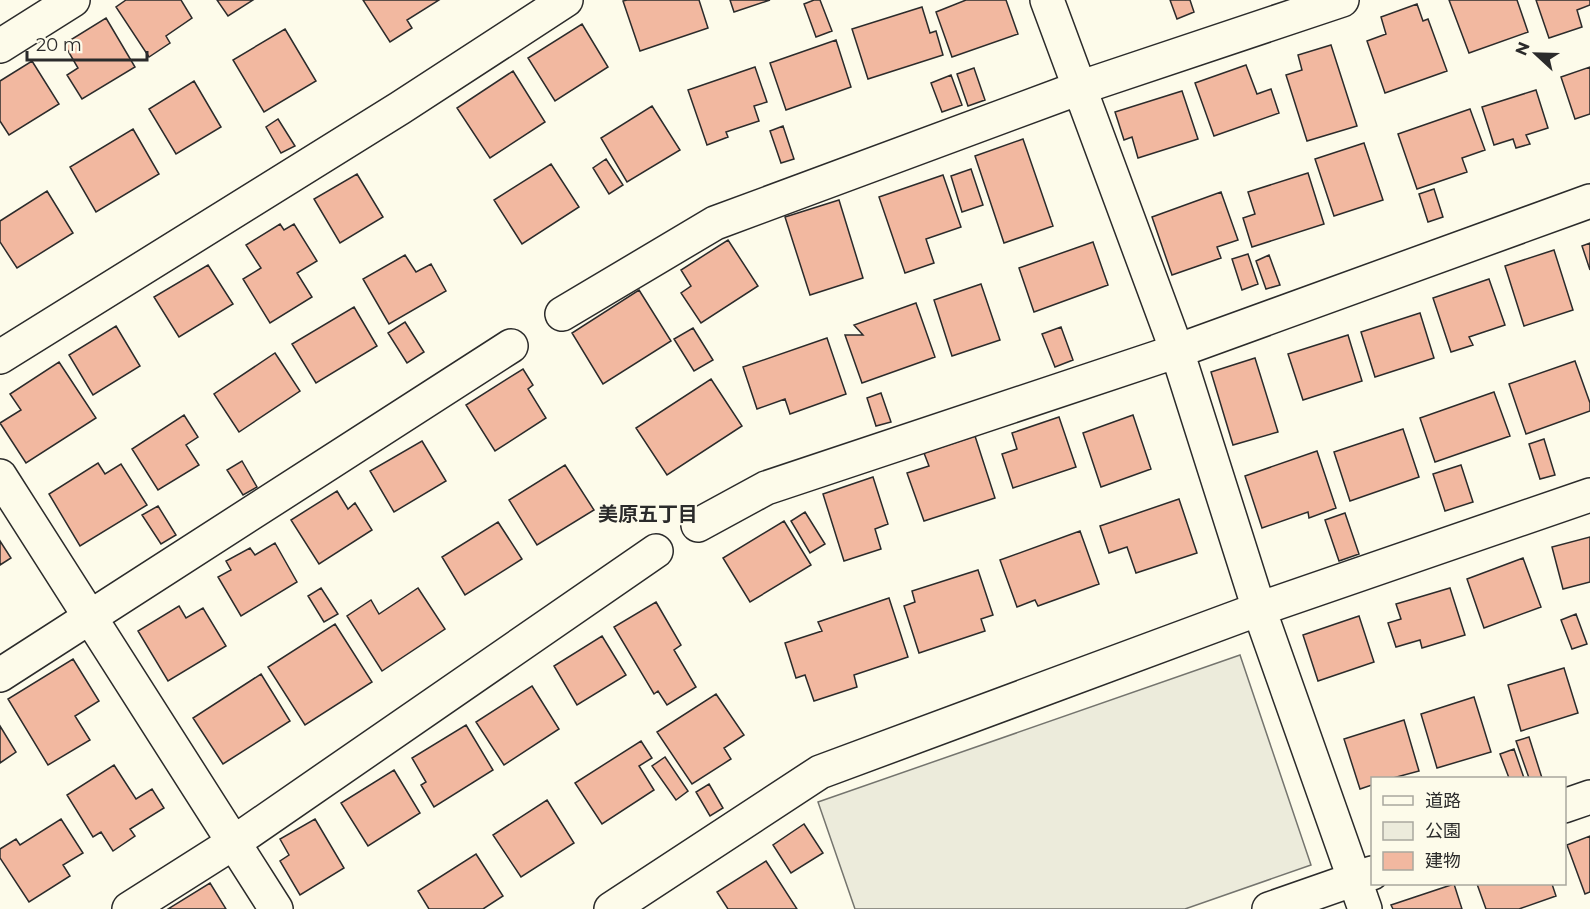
<svg xmlns="http://www.w3.org/2000/svg" width="1590" height="909" viewBox="0 0 1590 909" font-family="Montserrat,'Noto Sans JP',sans-serif">
<style>
.green{fill:#ecebdb;stroke:#74746e;stroke-width:1.5}
.building{fill:#f2b8a0;stroke:#2b2b2b;stroke-width:1.5}
.lines{fill:none;stroke-linecap:round;stroke-linejoin:round}
.minor-casing{stroke:#2b2b2b;stroke-width:36}
.minor{stroke:#fdfbea;stroke-width:33}
.labels{text-anchor:middle;dominant-baseline:central;stroke-width:4.5;stroke-linejoin:round;paint-order:stroke}
.neighbourhood-label{font-size:20px;font-weight:bold;fill:#2b2b2b;stroke:#fdfbea}
</style>
<rect width="100%" height="100%" fill="#fdfbea"/>
<path class="green" d="M1240 655 1311 865 1185 909H855L818 802Z"/>
<path class="building" d="M126 0H181L192 18 166 36 170 43 149 57 116 7Z
M217 0H253L228 16Z
M363 0H439L407 20 412 28 390 42Z
M627 0H699L708 28 640 51 623 1Z
M730 0H770L734 12Z
M814 0H820L832 31 816 37 804 4Z
M1006 0 1018 34 952 57 936 12 966 0Z
M1170 0H1190L1194 12 1177 19Z
M1449 0H1517L1528 32 1469 53Z
M1536 0H1590V5L1577 10 1582 27 1549 38Z
M1417 4 1423 21 1428 19 1447 71 1385 93 1367 41 1386 34 1381 17Z
M922 7 930 33 936 31 943 55 868 79 852 29Z
M106 18 135 67 82 99 67 75 78 68 64 44Z
M582 24 608 67 555 101 528 58Z
M285 29 316 81 264 112 233 60Z
M836 40 851 87 786 110 770 63Z
M1331 45 1357 126 1307 141 1286 75 1302 70 1298 55Z
M32 61 59 104 9 135 0 121V81Z
M1246 65 1257 94 1271 89 1279 113 1214 136 1195 83Z
M755 67 767 102 754 106 759 121 726 132 728 137 707 145 688 90Z
M1590 67V114L1575 119 1561 77Z
M974 68 985 100 968 106 957 74Z
M513 71 545 122 490 158 457 108Z
M951 75 962 105 942 112 931 83Z
M194 81 221 127 176 154 149 109Z
M1536 90 1548 128 1526 135 1530 144 1516 148 1513 139 1494 145 1482 107Z
M1182 91 1198 139 1138 158 1132 137 1124 140 1115 112Z
M652 106 680 150 627 182 601 138Z
M1470 109 1485 150 1462 158 1467 172 1417 189 1398 134Z
M278 119 295 146 281 153 266 127Z
M783 126 794 159 781 163 770 131Z
M133 129 159 174 96 212 70 167Z
M1023 139 1053 226 1004 243 975 156Z
M1364 143 1383 200 1334 216 1315 159Z
M606 159 623 185 609 194 593 168Z
M551 164 579 207 522 244 494 200Z
M971 169 983 205 962 212 951 176Z
M1308 173 1324 224 1252 247 1243 218 1255 214 1248 192Z
M357 174 383 217 340 243 314 199Z
M943 175 961 227 926 239 934 263 905 273 879 197Z
M1434 189 1443 217 1428 222 1419 194Z
M47 191 73 233 17 268 0 242V221Z
M1221 192 1238 240 1217 247 1221 258 1172 275 1152 217Z
M839 200 863 278 810 295 785 217Z
M280 224 284 230 294 224 317 261 297 273 312 297 270 323 243 279 261 268 246 245Z
M728 240 758 286 701 323 681 293 691 286 681 270Z
M1093 242 1108 285 1034 312 1019 268Z
M1590 243V270L1582 246Z
M1554 250 1573 310 1524 326 1505 266Z
M1248 254 1258 284 1242 290 1232 259Z
M405 255 416 272 431 264 446 291 389 324 363 279Z
M1269 255 1280 285 1266 289 1256 261Z
M208 265 233 304 179 337 154 297Z
M1489 279 1505 325 1469 337 1473 345 1451 352 1433 298Z
M981 284 1000 340 952 356 934 300Z
M639 290 671 341 603 384 572 333Z
M916 303 935 357 862 383 845 335H863L854 325Z
M354 307 377 346 316 383 292 344Z
M1420 313 1434 358 1375 377 1361 332Z
M405 322 424 352 407 363 388 333Z
M116 326 140 366 93 395 69 355Z
M1061 327 1073 360 1055 367 1042 334Z
M693 328 713 360 694 371 674 339Z
M1348 335 1362 381 1303 400 1288 354Z
M827 338 846 394 790 414 785 399 757 409 743 367Z
M275 353 300 391 239 432 214 394Z
M1255 358 1278 432 1233 445 1211 372Z
M1575 361 1590 403V411L1526 434 1509 384Z
M59 362 96 418 26 463 0 423 21 410 10 394Z
M523 369 533 385 528 389 546 418 495 451 466 405Z
M711 379 742 426 667 475 636 428Z
M1494 392 1510 436 1435 462 1420 418Z
M881 393 891 422 876 426 867 398Z
M184 415 198 437 186 445 199 465 158 490 132 449Z
M1133 415 1151 469 1101 487 1083 433Z
M1059 417 1076 467 1013 488 1002 454 1017 449 1012 433Z
M1403 429 1419 477 1350 501 1334 452Z
M975 436 995 498 924 521 907 473 929 466 924 453Z
M1544 439 1555 475 1540 479 1529 444Z
M422 441 446 481 394 512 370 471Z
M1317 451 1336 508 1309 518 1308 512 1262 528 1245 476Z
M242 461 257 487 243 495 227 470Z
M98 463 105 474 121 464 147 505 80 546 49 494Z
M565 465 594 510 537 545 509 500Z
M1461 465 1473 502 1445 511 1433 474Z
M873 477 888 524 875 529 881 549 844 561 823 494Z
M337 491 348 509 355 503 372 530 319 564 291 520Z
M1179 499 1197 553 1136 573 1127 547 1109 553 1100 526Z
M158 506 176 535 161 544 142 515Z
M805 512 825 544 810 553 791 521Z
M1345 513 1359 554 1339 561 1325 520Z
M784 521 811 565 750 602 723 558Z
M498 522 522 559 465 595 442 557Z
M1080 531 1099 584 1038 606 1035 600 1017 607 1000 560Z
M1590 537V582L1563 589 1552 547Z
M0 541 11 558 0 565Z
M275 543 297 582 241 616 218 577 231 570 226 561 250 548 255 555Z
M1523 558 1541 607 1484 628 1467 579Z
M978 570 993 615 981 619 985 631 919 653 904 606 915 602 912 591Z
M321 588 338 614 324 622 308 596Z
M418 588 445 629 382 671 347 616 371 600 379 614Z
M1450 588 1465 635 1422 648 1420 640 1396 647 1388 623 1401 619 1396 604Z
M889 598 908 657 854 675 857 687 814 701 805 675 796 678 785 643 822 631 818 622Z
M656 602 681 645 674 650 696 687 667 705 658 691 654 694 614 627Z
M179 606 186 618 203 608 226 646 168 681 138 631Z
M1576 614 1587 644 1572 649 1561 620Z
M1359 616 1374 662 1318 681 1303 635Z
M335 624 372 682 305 725 268 667Z
M602 636 626 675 577 705 554 666Z
M73 659 99 701 75 716 90 740 48 765 8 699Z
M1564 668 1578 713 1521 731 1508 685Z
M261 674 290 721 223 764 193 718Z
M532 686 559 729 504 765 476 722Z
M716 694 744 735 724 748 731 759 692 784 657 732Z
M1474 697 1491 752 1437 768 1421 714Z
M1404 720 1419 771 1393 778H1372V785L1360 789 1344 739Z
M466 725 493 770 434 807 421 785 426 782 412 758Z
M0 726 16 752 0 763Z
M1529 737 1542 778H1529L1516 741Z
M641 741 652 758 639 766 654 790 602 824 575 783Z
M1514 749 1524 778H1509L1500 754Z
M665 757 688 791 676 800 652 766Z
M114 765 136 799 152 789 164 808 130 829 135 836 113 851 101 832 93 837 67 795Z
M394 770 420 813 368 846 341 803Z
M709 784 723 808 710 816 696 792Z
M547 800 574 843 521 877 493 835Z
M61 819 83 853 63 865 70 876 29 902 0 858V849L16 839 20 845Z
M315 819 344 868 300 895 280 861 289 855 280 839Z
M804 824 823 853 791 873 773 845Z
M1590 836V892L1585 894 1567 845Z
M476 854 503 896 483 909H429L418 891Z
M766 861 797 909H728L717 892Z
M210 883 226 909H168Z
M1454 884 1462 909H1393L1391 905Z
M1477 884H1552L1556 896 1519 909H1486Z"/>
<g class="lines">
<g class="minor-casing">
<path id="minor" d="M1047 0 1177 351 1259 609 1365 909
M0 46 73 0
M562 314 715 223 1079 88 1342 0
M0 357 400 108 566 0
M0 476 276 909
M698 525 766 488 1177 351 1590 201
M0 675 511 346
M1564 806 1590 797
M129 909 233 843 656 551
M611 909 820 772 1259 609 1590 495
M1269 909 1372 873"/>
</g>
<use href="#minor" class="minor"/>
</g>
<g class="labels">
<g class="neighbourhood-label">
<text x="648" y="514">美原五丁目</text>
</g>
</g>
<rect x="1371" y="777" width="195" height="108" fill="#fdfbea" stroke="#a9a89e" stroke-width="1.5"/>
<rect x="1383" y="796" width="30" height="9" fill="#fdfbea" stroke="#a9a89e" stroke-width="1.5"/>
<text x="1425" y="807" font-size="18" fill="#2b2b2b">道路</text>
<rect x="1383" y="822" width="30" height="18" fill="#ecebdb" stroke="#a9a89e" stroke-width="1.5"/>
<text x="1425" y="837" font-size="18" fill="#2b2b2b">公園</text>
<rect x="1383" y="852" width="30" height="18" fill="#f2b8a0" stroke="#a9a89e" stroke-width="1.5"/>
<text x="1425" y="867" font-size="18" fill="#2b2b2b">建物</text>
<g transform="translate(1536 54) rotate(292)" stroke="#fdfbea" stroke-width="4.5" paint-order="stroke">
<path d="M0-4.5L10 22L0 15L-10 22Z" fill="#2b2b2b"/>
<text y="-9" font-size="16" font-weight="bold" text-anchor="middle" fill="#2b2b2b">N</text>
</g>
<path d="M27 51v9h120v-9" fill="none" stroke="#2b2b2b" stroke-width="3"/>
<text x="36" y="51" font-size="18" fill="#2b2b2b" stroke="#fdfbea" stroke-width="4.5" paint-order="stroke">20 m</text>
</svg>
